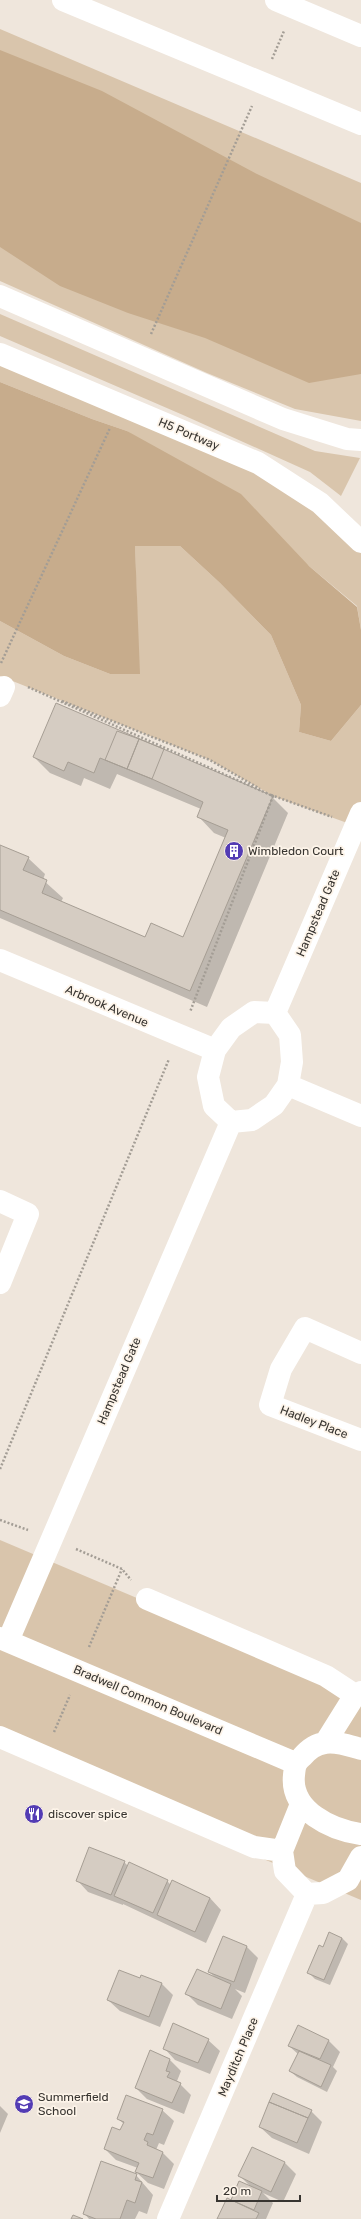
<svg xmlns="http://www.w3.org/2000/svg" width="361" height="2219" viewBox="0 0 361 2219" font-family="Rubik,sans-serif">
<style>
.green{fill:#d9c5ac}
.forest{fill:#c7ac8c}
.shadow{fill:#0003}
.building{fill:#d5ccc2;stroke:#a69e94}
.lines{fill:none;stroke-linecap:round;stroke-linejoin:round}
.path{stroke:#a39d95;stroke-width:2.5;stroke-dasharray:2 2;stroke-linecap:butt}
.minor{stroke:#fff;stroke-width:22}
.major{stroke:#fff;stroke-width:22}
.labels{text-anchor:middle;dominant-baseline:central;stroke-width:3.5;stroke-linejoin:round;paint-order:stroke}
.street-label{font-size:12px;fill:#383531;stroke:#fdf4e9}
.poi-label{font-size:12px;fill:#383531;stroke:#fdf4e9;text-anchor:start}
</style>
<rect width="100%" height="100%" fill="#efe6dc"/>
<path class="green" d="M0 29 361 183V421L295 409 207 373 0 281Z
M0 314 315 451 360 458 341 496 310 472 183 415 0 336Z
M0 354 258 463 361 542V630L357 606 309 566 127 431 92 419 0 382Z
M135 546H180L220 583 271 635 301 705 299 732 331 741 361 705V828L273 796 210 760 0 676V621L64 656 110 674H139Z
M0 1540 361 1693V1900L0 1748Z"/>
<path class="forest" d="M0 50 102 91 257 174 361 223V374L309 383 205 338 128 313 60 286 0 247Z
M0 382 92 419 127 431 241 494 309 566 357 607 361 630V705L331 741 299 732 301 705 271 635 220 583 180 546H135L140 674H110L64 656 0 621Z"/>
<path class="shadow" d="M56 705 272 797 288 813 207 1007 0 918V846L28 858 45 874 43 880 63 898 61 902 146 938H184L226 838 214 833 198 816 201 809 117 774 110 789 84 778 81 786 50 773 34 757Z
M124 1862 128 1866 167 1881 171 1885 210 1898 221 1910 206 1943 123 1904V1905L88 1892 77 1880Z
M223 1937 247 1947 258 1958 245 1993 235 1989 242 1996 232 2019 198 2005 187 1994 216 1978 209 1972Z
M342 1938 348 1944 330 1985 315 1979 309 1973 323 1948Z
M142 1976 162 1984 173 1995 160 2027 120 2011 108 2000 140 1979Z
M298 2026 329 2041 340 2052 333 2067 337 2071 327 2092 297 2077 290 2071 298 2054 289 2046Z
M208 2040 220 2051 210 2074 175 2060 164 2048Z
M150 2052 170 2060 181 2071 177 2081 191 2095 184 2114 147 2099 136 2088Z
M0 2106 8 2114 0 2133Z
M162 2110 174 2121 164 2145 159 2143 156 2150 163 2153 174 2164 164 2189 148 2183 136 2172 138 2168 116 2160 105 2149 121 2131 124 2124 118 2119Z
M311 2111 322 2122 309 2154 272 2138 260 2127Z
M253 2148 285 2163 296 2174 283 2202 263 2193 273 2203 266 2219H218L232 2201 251 2187 240 2176Z
M136 2175 153 2195 147 2214 139 2211 135 2219H89L84 2213Z"/>
<path class="building" d="M56 703 273 796 190 991 0 910V845L29 857 23 870 47 880 42 893 145 937 151 923 183 937 228 830 197 817 203 802 152 779 100 758 94 773 68 762 64 771 33 757Z
M117 731 139 739 127 769 105 760Z
M139 739 164 749 152 779 127 769Z
M89 1847 125 1861 111 1895 76 1881Z
M129 1862 168 1880 153 1913 114 1896Z
M172 1880 210 1898 195 1932 157 1915Z
M329 1932 342 1938 324 1980 307 1973 319 1945 323 1947Z
M223 1936 247 1946 234 1982 208 1972Z
M197 1969 231 1984 221 2009 185 1994Z
M119 1970 140 1978 141 1975 162 1983 149 2017 107 2000Z
M173 2023 209 2039 198 2063 163 2049Z
M298 2025 329 2040 320 2059 288 2046Z
M150 2050 170 2059 166 2071 170 2072 167 2077 181 2083 172 2103 135 2088Z
M299 2051 331 2065 321 2087 289 2071Z
M273 2093 312 2110 308 2118 269 2102Z
M126 2095 163 2109 153 2135 147 2133 144 2140 148 2142 147 2145 163 2152 153 2178 135 2172 139 2163 104 2149 112 2127 120 2130 124 2122 117 2119Z
M269 2102 308 2118 297 2143 259 2127Z
M252 2147 285 2162 271 2192 238 2176Z
M101 2161 137 2174 135 2180 142 2182 135 2203 127 2200 120 2219H96L83 2214Z
M239 2181 262 2191 254 2210 231 2200Z
M227 2198 259 2213 256 2219H217Z
M73 2215 83 2219H71Z"/>
<g class="lines">
<path class="path" d="M272 59 284 31
M151 334 252 106
M1 663 110 428
M28 687 273 796 190 1012
M62 701 210 760 260 789
M271 795 332 817
M0 1469 169 1059
M0 1520 28 1530
M76 1549 122 1569 131 1580
M89 1647 122 1569
M54 1732 70 1695"/>
<path class="minor" d="M63 0 361 124
M276 0 361 36
M0 696 4 687
M0 960 215 1050
M254 1012 275 1013 290 1035 292 1062 288 1085 274 1105 252 1120 231 1122 214 1106 208 1077 215 1050 231 1028Z
M275 1013 361 813
M288 1085 361 1116
M0 1201 28 1214 0 1283
M361 1353 305 1328 281 1369 270 1405 361 1440
M147 1599 326 1676 355 1695
M0 1638 295 1763
M8 1641 231 1122
M0 1737 254 1847 282 1851
M325 1743 355 1695 361 1692
M361 1749C350 1746 337 1741 325 1743 315 1744 308 1750 302 1757 295 1763 295 1766 294 1775 290 1811 332 1830 361 1834
M301 1804 282 1851 285 1871 307 1894 323 1893 348 1880 361 1857
M168 2219 307 1894"/>
<path class="major" d="M0 296 283 419 347 439 361 440
M0 354 258 463 320 503 361 542"/>
</g>
<defs>
<g id="building-disc" transform="scale(1)"><circle r="9.5" fill="#533cb4" stroke="#fdf4e9"/><path d="M-4-6H4V6H1V3H-1V6H-4ZM-2.5-4.3h1.7v1.8h-1.7ZM.8-4.3h1.7v1.8H.8ZM-2.5-1h1.7V.8h-1.7ZM.8-1h1.7V.8H.8Z" fill="#fff"/></g>
<g id="restaurant-disc" transform="scale(1)"><circle r="9.5" fill="#533cb4" stroke="#fdf4e9"/><path d="M-5-6h1v4h1v-4h1v4h1v-4h1v5L-1.5 .5V6h-2V.5L-5-1ZM5-6V6H3V1.5H1.5Q1.5-4 5-6Z" fill="#fff"/></g>
<g id="school-disc" transform="scale(1)"><circle r="9.5" fill="#533cb4" stroke="#fdf4e9"/><path d="M0-5L7-2L0 1L-7-2ZM-4 1L0 2.5L4 1V4Q0 6-4 4Z" fill="#fff"/></g>
</defs>
<g fill-rule="evenodd">
<use href="#building-disc" x="234" y="851"/>
<use href="#restaurant-disc" x="34" y="1814"/>
<use href="#school-disc" x="24" y="2104"/>
</g>
<g class="labels">
<g class="street-label">
<text transform="translate(189 434) rotate(23)">H5 Portway</text>
<text transform="translate(318 913) rotate(-67)">Hampstead Gate</text>
<text transform="translate(107 1006) rotate(23)">Arbrook Avenue</text>
<text transform="translate(119 1381) rotate(-67)">Hampstead Gate</text>
<text transform="translate(314 1422) rotate(21)">Hadley Place</text>
<text transform="translate(148 1700) rotate(23)">Bradwell Common Boulevard</text>
<text transform="translate(238 2057) rotate(-67)">Mayditch Place</text>
</g>
<g class="poi-label">
<text x="248" y="851">Wimbledon Court</text>
<text x="48" y="1814">discover spice</text>
<text x="38" y="2097">Summerfield<tspan x="38" dy="14">School</tspan></text>
</g>
</g>
<path d="M217 2195v6h83v-6" fill="none" stroke="#383531" stroke-width="2"/>
<text x="223" y="2195" font-size="12" fill="#383531" stroke="#fdf4e9" stroke-width="3" paint-order="stroke">20 m</text>
</svg>
